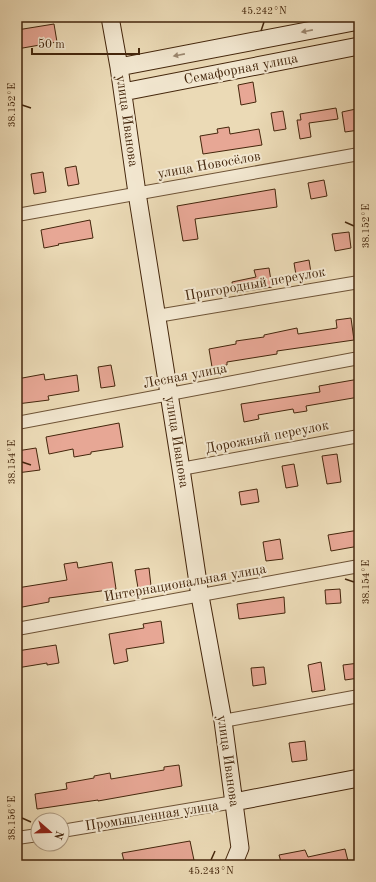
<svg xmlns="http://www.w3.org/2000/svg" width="376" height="882" viewBox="0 0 376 882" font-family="'Old Standard TT',serif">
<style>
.building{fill:#e7a795;stroke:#44260c}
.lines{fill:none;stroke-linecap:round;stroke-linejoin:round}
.street-casing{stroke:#6e5336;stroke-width:14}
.secondary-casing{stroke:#44260c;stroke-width:19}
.street{stroke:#f2e7d0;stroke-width:12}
.secondary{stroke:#f2e7d0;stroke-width:17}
.oneway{fill:#9b866e}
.ticks{fill:none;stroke:#44260c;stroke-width:1.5}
.labels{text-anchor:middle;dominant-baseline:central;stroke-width:4;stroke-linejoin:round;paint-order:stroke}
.street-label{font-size:14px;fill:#44260c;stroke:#f2e7d0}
.neatline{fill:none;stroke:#44260c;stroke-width:1.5}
.ticks-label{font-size:10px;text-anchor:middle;fill:#44260c}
</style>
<rect width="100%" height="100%" fill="#ebdab6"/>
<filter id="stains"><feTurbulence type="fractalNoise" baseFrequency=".005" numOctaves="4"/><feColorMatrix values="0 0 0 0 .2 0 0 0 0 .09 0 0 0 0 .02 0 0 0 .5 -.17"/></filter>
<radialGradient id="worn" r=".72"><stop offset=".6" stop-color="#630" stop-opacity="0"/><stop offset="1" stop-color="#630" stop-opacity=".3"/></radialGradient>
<path class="building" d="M54 24 57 42 17 49V30Z
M253 82 256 102 241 105 238 85Z
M336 108 338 119 309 123 311 137 300 139 297 120H301L300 114Z
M356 109 359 130 345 132 342 112Z
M283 111 286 129 274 131 271 113Z
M229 127 230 134 259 129 262 145 203 154 200 136 218 133 217 129Z
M76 166 79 184 68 186 65 168Z
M43 172 46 192 34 194 31 174Z
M324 180 327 196 311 199 308 183Z
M275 189 277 207 195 219 198 239 183 241 177 206Z
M90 220 93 238 58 244 59 245 44 248 41 230Z
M349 232 351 248 335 251 332 234Z
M309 260 312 279 297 281 294 263Z
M269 268 272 287 234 293 232 282 256 277 254 270Z
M351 318 354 340 277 351V354L227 362V365L212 367 209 349 236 344V341L264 337V335L297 328 298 334 337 328 336 320Z
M111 365 115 386 101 388 98 367Z
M44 374 45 380 77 375 79 391 48 396 49 400 17 404V379Z
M359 379V397L306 406 307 411 294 413 293 409 258 415 259 419 244 422 241 404 320 392 319 386Z
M119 423 123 447 91 452V454L74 457 73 449 49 454 46 437Z
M36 448 40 470 17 473V451Z
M337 454 341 482 327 484 322 456Z
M294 464 298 486 286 488 282 466Z
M257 489 259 502 241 505 239 492Z
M359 530V546L331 551 328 535Z
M280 539 283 559 266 561 263 542Z
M77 562 78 568 112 562 116 589 49 598V602L17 608V588L67 580 64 564Z
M149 568 151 586 138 588 135 570Z
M340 589 341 603 326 604 325 590Z
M284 597 285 613 239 619 237 604Z
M161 621 164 643 126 649 128 661 114 664 109 634 144 628 143 624Z
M56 645 59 663 47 665V663L17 668V651Z
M321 662 325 690 312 692 308 665Z
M359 663V678L345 680 343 665Z
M264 667 266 684 253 686 251 668Z
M305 741 307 760 292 762 289 743Z
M179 765 182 786 98 801V800L37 809 35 794 67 789 66 783 94 778V776L110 773 111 779 164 770V767Z
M190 841 195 865H125L122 853Z
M345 849 349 865H282L279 855 305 850 308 857Z"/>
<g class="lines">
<g class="street-casing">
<path id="street" d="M17 215 359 154
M157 316 359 282
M17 423 359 358
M181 469 359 436
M17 629 359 566
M223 721 359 696
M62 831 234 802
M17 838 38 835"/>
</g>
<g class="secondary-casing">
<path id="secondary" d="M110 17 119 67 137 193 181 469 200 596 223 721 240 848 233 865
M119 67 359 21
M123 92 359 46
M234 802 359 778"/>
</g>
<use href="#street" class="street"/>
<use href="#secondary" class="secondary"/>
</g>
<defs><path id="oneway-solid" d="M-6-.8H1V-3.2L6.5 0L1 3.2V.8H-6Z"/></defs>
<g class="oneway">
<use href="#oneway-solid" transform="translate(307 31) rotate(169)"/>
<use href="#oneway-solid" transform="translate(179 55) rotate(169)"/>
</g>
<path class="ticks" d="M261 31 264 22M22 105 31 108M345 222 354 226M22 462 31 465M345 579 354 582M22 818 31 822M211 860 215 851"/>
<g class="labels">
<g class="street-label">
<text transform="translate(241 69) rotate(-11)">Семафорная улица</text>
<text transform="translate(127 121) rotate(82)">улица Иванова</text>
<text transform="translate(209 165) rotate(-10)">улица Новосёлов</text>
<text transform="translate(255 284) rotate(-10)">Пригородный переулок</text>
<text transform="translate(185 376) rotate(-11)">Лесная улица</text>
<text transform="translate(267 437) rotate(-11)">Дорожный переулок</text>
<text transform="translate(177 442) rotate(81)">улица Иванова</text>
<text transform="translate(185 583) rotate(-10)">Интернациональная улица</text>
<text transform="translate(228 761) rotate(82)">улица Иванова</text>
<text transform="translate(152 816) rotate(-9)">Промышленная улица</text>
</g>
</g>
<rect width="376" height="882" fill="none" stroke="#ebdab6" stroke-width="44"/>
<g transform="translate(50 832) rotate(110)"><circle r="19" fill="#f2e7d0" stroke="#ac9a82"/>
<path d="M0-3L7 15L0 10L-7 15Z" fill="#8f2418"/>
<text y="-6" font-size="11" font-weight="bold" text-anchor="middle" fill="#44260c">N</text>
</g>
<path d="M32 48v6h107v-6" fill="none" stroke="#44260c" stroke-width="2"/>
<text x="38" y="48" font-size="12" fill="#44260c" stroke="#f2e7d0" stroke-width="3" paint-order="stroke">50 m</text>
<rect x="22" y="22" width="332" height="838" class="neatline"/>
<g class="ticks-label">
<text x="264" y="14">45.242°N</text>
<text transform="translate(11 105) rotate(-90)" y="4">38.152°E</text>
<text transform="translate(365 226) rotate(-90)" y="4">38.152°E</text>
<text transform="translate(11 462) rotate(-90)" y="4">38.154°E</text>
<text transform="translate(365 582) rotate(-90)" y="4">38.154°E</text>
<text transform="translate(11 818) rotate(-90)" y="4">38.156°E</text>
<text x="211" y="874">45.243°N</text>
</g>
<rect width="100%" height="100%" filter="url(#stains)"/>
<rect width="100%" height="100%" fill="url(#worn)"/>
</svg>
